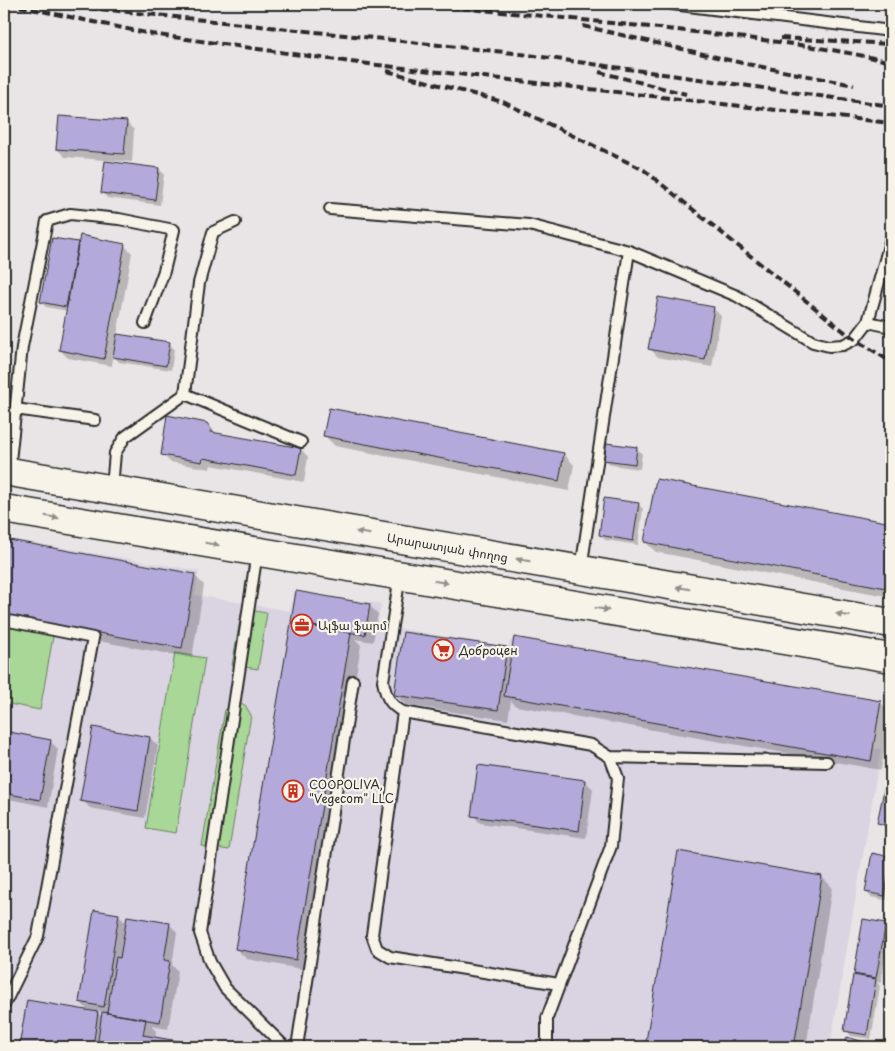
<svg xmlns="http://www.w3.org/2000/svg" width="895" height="1051" viewBox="0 0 895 1051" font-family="'Playpen Sans','Noto Sans Armenian',sans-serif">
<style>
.built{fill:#d9d3e2}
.green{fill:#a9d797;stroke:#6a8161}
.shadow{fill:#0003;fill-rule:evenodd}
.building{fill:#b3aadb;stroke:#2b2b2b}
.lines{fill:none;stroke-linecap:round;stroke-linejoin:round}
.lane-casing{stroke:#2b2b2b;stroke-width:14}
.primary-casing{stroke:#2b2b2b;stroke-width:31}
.lane{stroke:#f7f3e8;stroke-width:10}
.primary{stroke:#f7f3e8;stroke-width:28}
.rail{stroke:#2b2b2b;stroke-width:4;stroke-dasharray:8 4;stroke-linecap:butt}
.oneway{fill:#918f8a}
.labels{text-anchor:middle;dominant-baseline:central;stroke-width:4.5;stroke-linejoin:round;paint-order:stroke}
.street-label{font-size:12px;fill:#2b2b2b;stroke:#f7f3e8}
.poi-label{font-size:12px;fill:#2b2b2b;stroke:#f7f3e8;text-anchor:start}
</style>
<rect width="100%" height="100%" fill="#e9e4e5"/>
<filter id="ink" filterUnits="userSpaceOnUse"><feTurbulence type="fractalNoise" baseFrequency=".02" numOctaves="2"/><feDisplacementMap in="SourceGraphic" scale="10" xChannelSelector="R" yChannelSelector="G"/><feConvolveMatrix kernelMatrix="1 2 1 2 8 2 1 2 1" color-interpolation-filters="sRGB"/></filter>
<g filter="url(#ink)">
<path class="built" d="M4 538 199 571 195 595 290 611 294 591 381 604 377 625 507 647 514 637 881 701 873 748 881 749 830 1047H4Z"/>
<path class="green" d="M242 609 267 613 258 669 232 665Z
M4 622 54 631 40 710 4 703Z
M175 653 205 658 176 833 146 828Z
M234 703 245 705 251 715 229 850 202 846 224 715 225 710Z"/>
<path class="shadow" d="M126 122 134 130 132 162 65 157 57 149Z
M159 169 164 174 160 205 107 198 102 192Z
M77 243 80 246 124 245 132 253 117 335 169 343 174 349 171 370 119 362 113 356 112 366 68 358 60 350 68 311 46 307 41 302Z
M713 308 721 316 712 367 658 357 650 349Z
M207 424 217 434 301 449 308 457 304 482 211 465 210 469 170 462 162 454Z
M325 436 564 454 574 465 569 491 335 446Z
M607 445 637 448 642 454 640 469 611 465 605 460Z
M657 480 891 525V597L656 552 645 542Z
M638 504 643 509 638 545 605 540 600 535Z
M4 541 194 575 204 585 192 658 4 624Z
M370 606 378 614 373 642 355 639 361 645 306 970 247 959 236 949 296 625 292 621Z
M506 648 512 654 880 702 891 713 881 770 516 706 511 701 508 720 406 705 395 694Z
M4 733 50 741 58 749 48 807 4 798Z
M150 738 158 746 145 818 90 808 82 800Z
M891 763V829L884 827 879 822Z
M479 767 585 781 593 789 586 838 480 823 473 815Z
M679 852 822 877 832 887 806 1047H646Z
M873 855 891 858 890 901 871 897 866 892Z
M118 915 127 924H169L177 932 172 965 178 971 168 1029 151 1026 156 1031 155 1039 205 1047H20L28 1001 90 1012 80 1002ZM96 1011 104 1012 103 1018Z
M885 924 890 929 881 983 877 982 880 986 871 1039 851 1036 846 1030 859 978 855 974Z"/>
<path class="building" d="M59 116 127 121 124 154 56 149Z
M105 161 159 168 155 200 101 193Z
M80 235 125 244 104 359 59 350Z
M52 238 78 242 66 307 40 302Z
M658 297 714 307 705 360 648 349Z
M117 334 170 342 166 366 113 357Z
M329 408 564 453 559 481 323 436Z
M167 415 207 423 211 429V432L301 448 296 475 203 458 202 462 161 455Z
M606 443 637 447 635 464 604 460Z
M656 479 891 523V589L644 542Z
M604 498 639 503 633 541 599 535Z
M4 539 195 574 182 648 4 616Z
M296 591 370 604 365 635 291 622Z
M291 623 351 633 296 960 235 949Z
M403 632 507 647 498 710 394 695Z
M514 637 881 701 871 761 504 696Z
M93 727 150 737 138 811 80 801Z
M4 731 51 740 40 800 4 793Z
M891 757V826L877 823Z
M478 765 585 780 579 831 471 816Z
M678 851 822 876 794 1047H645Z
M872 853 891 857 885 896 865 892Z
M94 910 119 914 104 1007 79 1002Z
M127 916 170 923 164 960 170 961 160 1022 107 1013 116 957 120 958Z
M863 919 886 923 876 978 854 974Z
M853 975 876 979 867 1035 844 1031Z
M27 1000 98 1012 93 1047H19Z
M102 1012 146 1019 143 1035 213 1047H97Z
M847 1037 881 1047H844Z"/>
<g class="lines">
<g class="lane-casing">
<path id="lane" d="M672 4 891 31
M330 209 529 225 629 251 737 296 813 342 829 346 843 345 855 339 868 322 891 238
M868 322 891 327
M185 394 301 442
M15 409 95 420
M9 471 22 347 47 221 70 214 119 219 174 230 164 271 145 323
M112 488 115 453 125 437 185 394 199 283 213 232 235 222
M257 552 200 933 210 962 225 988 285 1047
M581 569 629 251
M400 576 383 681C386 697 389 704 403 712L591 745 610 757 618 778 611 846 547 1018V1047
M4 620 93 638 38 936 4 1005
M403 712 372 935 377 949 390 957 559 984
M610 757 827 762
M297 1047 353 681"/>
</g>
<g class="primary-casing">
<g id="primary">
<path id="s1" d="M4 471 891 623"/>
<path d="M4 509 891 658"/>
</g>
</g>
<use href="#lane" class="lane"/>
<use href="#primary" class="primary"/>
<path class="rail" d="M8 4 151 34 351 62 891 123
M53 4 514 53 891 106
M415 4C506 12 596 21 686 31 754 39 825 46 891 62
M583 26 742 63 854 85
M781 38 891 44
M387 71 503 102 644 170 846 333 891 362
M599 72 686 94"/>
</g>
<defs><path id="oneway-solid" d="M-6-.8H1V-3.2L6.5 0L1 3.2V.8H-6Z" transform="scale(1.25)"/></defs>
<g class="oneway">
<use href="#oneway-solid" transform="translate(52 517) rotate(10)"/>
<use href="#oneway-solid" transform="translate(363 533) rotate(-170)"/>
<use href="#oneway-solid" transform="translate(212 544) rotate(10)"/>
<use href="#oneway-solid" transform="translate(523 560) rotate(-170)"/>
<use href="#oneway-solid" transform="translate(441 582) rotate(10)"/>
<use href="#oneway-solid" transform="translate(683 588) rotate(-170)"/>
<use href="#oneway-solid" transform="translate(602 609) rotate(10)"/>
<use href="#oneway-solid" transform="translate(843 615) rotate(-170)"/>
</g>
</g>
<defs>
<g id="office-ring" transform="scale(1.125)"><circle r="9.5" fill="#f7f3e8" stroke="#c8321e" stroke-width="1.5"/><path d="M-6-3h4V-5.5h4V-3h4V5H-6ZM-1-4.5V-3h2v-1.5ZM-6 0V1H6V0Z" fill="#c8321e"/></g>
<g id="supermarket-ring" transform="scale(1.125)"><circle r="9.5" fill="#f7f3e8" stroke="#c8321e" stroke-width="1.5"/><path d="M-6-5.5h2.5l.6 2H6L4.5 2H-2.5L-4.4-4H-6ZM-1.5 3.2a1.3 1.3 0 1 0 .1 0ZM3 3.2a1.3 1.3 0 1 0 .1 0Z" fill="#c8321e"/></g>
<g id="building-ring" transform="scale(1.125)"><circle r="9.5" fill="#f7f3e8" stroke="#c8321e" stroke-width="1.5"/><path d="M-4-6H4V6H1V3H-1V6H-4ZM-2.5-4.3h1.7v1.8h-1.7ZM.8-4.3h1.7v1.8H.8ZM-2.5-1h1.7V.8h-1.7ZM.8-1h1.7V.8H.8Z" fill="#c8321e"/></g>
</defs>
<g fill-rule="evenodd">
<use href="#office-ring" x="302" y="625"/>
<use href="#supermarket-ring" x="443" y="650"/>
<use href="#building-ring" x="293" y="791"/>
</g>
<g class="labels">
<g class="street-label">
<text stroke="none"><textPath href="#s1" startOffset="450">Արարատյան փողոց</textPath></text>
</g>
<g class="poi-label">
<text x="318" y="625">Ալֆա ֆարմ</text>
<text x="459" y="650">Доброцен</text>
<text x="309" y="784">COOPOLIVA,<tspan x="309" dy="14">"Vegecom" LLC</tspan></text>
</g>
</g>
<rect width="895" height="1051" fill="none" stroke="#f7f3e8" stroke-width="20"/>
<rect x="10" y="10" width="875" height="1031" fill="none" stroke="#2b2b2b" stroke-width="2" filter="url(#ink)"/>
</svg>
